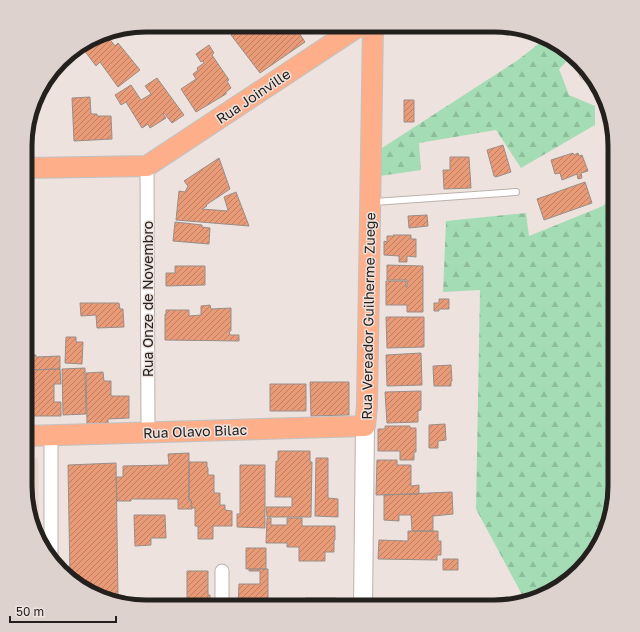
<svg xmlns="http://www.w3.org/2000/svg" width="640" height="632" viewBox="0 0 640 632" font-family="'Golos Text',sans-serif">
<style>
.built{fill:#e9d5cd}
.forest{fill:url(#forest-firs)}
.building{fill:url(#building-hatch);stroke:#998e8a}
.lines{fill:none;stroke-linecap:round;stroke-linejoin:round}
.service-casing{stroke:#bcb1ac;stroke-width:8}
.minor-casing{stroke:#bcb1ac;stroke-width:15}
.secondary-casing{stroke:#bcb1ac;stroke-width:20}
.primary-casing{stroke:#c2c1c0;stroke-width:22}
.service{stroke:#fff;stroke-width:6}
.minor{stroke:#fff;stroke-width:13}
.secondary{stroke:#fff;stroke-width:18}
.primary{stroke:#feaf89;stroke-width:20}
.labels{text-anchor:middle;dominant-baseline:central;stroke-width:3;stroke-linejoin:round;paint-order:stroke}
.street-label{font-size:14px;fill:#24201e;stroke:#ede2dd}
.rim{fill:none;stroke:#24201e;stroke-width:5}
</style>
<defs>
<pattern id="forest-firs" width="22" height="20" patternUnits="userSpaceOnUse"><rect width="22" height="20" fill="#a4ddb5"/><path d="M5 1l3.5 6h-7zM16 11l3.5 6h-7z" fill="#8dbd9b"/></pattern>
<pattern id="building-hatch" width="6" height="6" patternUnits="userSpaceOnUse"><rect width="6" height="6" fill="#e99a76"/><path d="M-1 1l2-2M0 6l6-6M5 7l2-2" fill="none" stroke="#bd7d60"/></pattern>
</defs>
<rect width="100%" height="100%" fill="#ede2dd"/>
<path class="built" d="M38 458 39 539 31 525 25 494V459Z"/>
<path class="forest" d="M546 38 555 41 572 56 559 69 569 95 595 106V125L521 168 496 130 419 143 421 170 380 176 382 148 518 60Z
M615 193V494L599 547 568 582 533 601 526 602 476 509 480 290 443 292 446 221 526 213 529 236 603 206Z"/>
<path class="building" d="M246 25H294L305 42 260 73 231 35Z
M105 33 115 46 118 43 140 70 118 87 100 62 96 66 81 46Z
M209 45 214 53 212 55 229 80 227 81 231 88 226 92V94L196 112 181 89 196 79 193 74 198 70 197 68 204 63 203 61 201 62 196 54Z
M157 78 184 115 172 123 164 113 163 114 166 118 150 128 148 124 142 128 126 102 121 105 115 95 131 85 141 100 151 94 145 86Z
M90 97 91 114H97V116H111L112 139 74 141 72 98Z
M404 100H414V122H404Z
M35 101 36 118H29Z
M503 145 511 172 496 177 494 176 487 150Z
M573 153 574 155 578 153 579 156 582 155 588 171 581 173 582 178 578 179 577 174 562 180 560 173 555 174 551 160Z
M450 157H469L471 188 444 189 443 170H450Z
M219 158 230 189 206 205 207 206 202 209 228 211V210L224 197 236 192 249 226 176 220 179 191 185 192 188 186 184 181Z
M585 182 592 203 544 220 537 199Z
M427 215 428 226 409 228 408 216Z
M175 222 202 225V227L210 228 209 244 173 241Z
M393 235H411V239H416V257L407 256V262H399V256L384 255V241L387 242V236H394Z
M27 257H30V292H26Z
M387 265 423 266V312H407V305H386V281H406V287H407V280H387Z
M175 266H205V285L166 286V273H175Z
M439 299H449V309H439V311H434V303H439Z
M80 303H119L120 309H123L124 327 97 328 96 315 81 316Z
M210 305 211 309 231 308V331H229L230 335H239V341L165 340V314L166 315V310H189V316L201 315V306Z
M386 317H424V347L387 348Z
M66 337H76V342H83L82 364 65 363Z
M26 342H29L30 355H36V357L60 356V369L26 370Z
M421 353 422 385 387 386 386 355Z
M451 365 452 381H451V386H434L433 366Z
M85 368 86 414 63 415 62 369Z
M60 369 61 384H54V402H61V416H26V370Z
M103 372 104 381H111V396H129V418L108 419V423L87 424 86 373Z
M310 382H349V415L311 416Z
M270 384H306V411H270Z
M421 391V410L418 411V422L387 423 385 392Z
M445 424 446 440 438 441V448H429V425Z
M385 426H410V428H416V452H414V460H400V451H378V429H385Z
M278 451H310V462H312L311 517H267L266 507H292V497H275L276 461H278Z
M189 453V500H191L192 509H178V499H131V501H117L116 477H123V466L169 465 168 454Z
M316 458H328V498L338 499V517L315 516Z
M377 460H397V465H411V486L419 485V494L376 495Z
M189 462H207V467L208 468V475H214V493H220V505H225V510L232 511V526H213V539H198V526H195V508H192L191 500H189Z
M116 463 118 596H125V603L86 591 70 577 68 465Z
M240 465H265V528L237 527V514H240Z
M452 492 453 514 433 516V531H412L411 515H399V521L384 520V495Z
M134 515H165L166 538H151V545L135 546Z
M267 518H271V525H287V518H302V526H335V540H334V552H325V561H299V547H287V543H266Z
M408 531H438V541H441V555H437V560L378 559 379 540 408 541Z
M246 548H266V569H246Z
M443 559H458V570H443Z
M249 569H268V604H253V607H238L239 584H260V571H249Z
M187 571H208V595H210V607H187Z
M305 598H336V607H305Z
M273 600H283L284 607H273Z"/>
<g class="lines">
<g class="service-casing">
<path id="service" d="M374 202 516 192"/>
</g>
<g class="minor-casing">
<path id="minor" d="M586 73 588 71
M147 166 148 432
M51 435V561
M222 571V607"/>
</g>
<g class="secondary-casing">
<path id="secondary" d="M363 607 365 426"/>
</g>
<g class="primary-casing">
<path id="primary" d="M27 168 147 166 359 26
M26 436 365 426 367 406 373 26"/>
</g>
<use href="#service" class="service"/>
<use href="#minor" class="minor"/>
<use href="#secondary" class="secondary"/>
<use href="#primary" class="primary"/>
</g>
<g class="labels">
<g class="street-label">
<text transform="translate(253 96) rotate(-34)">Rua Joinville</text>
<text transform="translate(147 299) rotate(-90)">Rua Onze de Novembro</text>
<text transform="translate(368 316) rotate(-89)">Rua Vereador Guilherme Zuege</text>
<text transform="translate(195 431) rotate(-2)">Rua Olavo Bilac</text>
</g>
</g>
<path d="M0 0H640V632H0ZM146 32H494A114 114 0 0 1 608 146V486A114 114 0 0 1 494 600H146A114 114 0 0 1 32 486V146A114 114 0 0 1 146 32Z" fill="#ddd2ce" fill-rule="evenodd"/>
<path class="rim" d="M146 32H494A114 114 0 0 1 608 146V486A114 114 0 0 1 494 600H146A114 114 0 0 1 32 486V146A114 114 0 0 1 146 32Z"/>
<path d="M10 616v6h106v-6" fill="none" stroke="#24201e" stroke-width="2"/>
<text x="16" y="616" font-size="12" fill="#24201e" stroke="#ede2dd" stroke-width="3" paint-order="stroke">50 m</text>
</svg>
